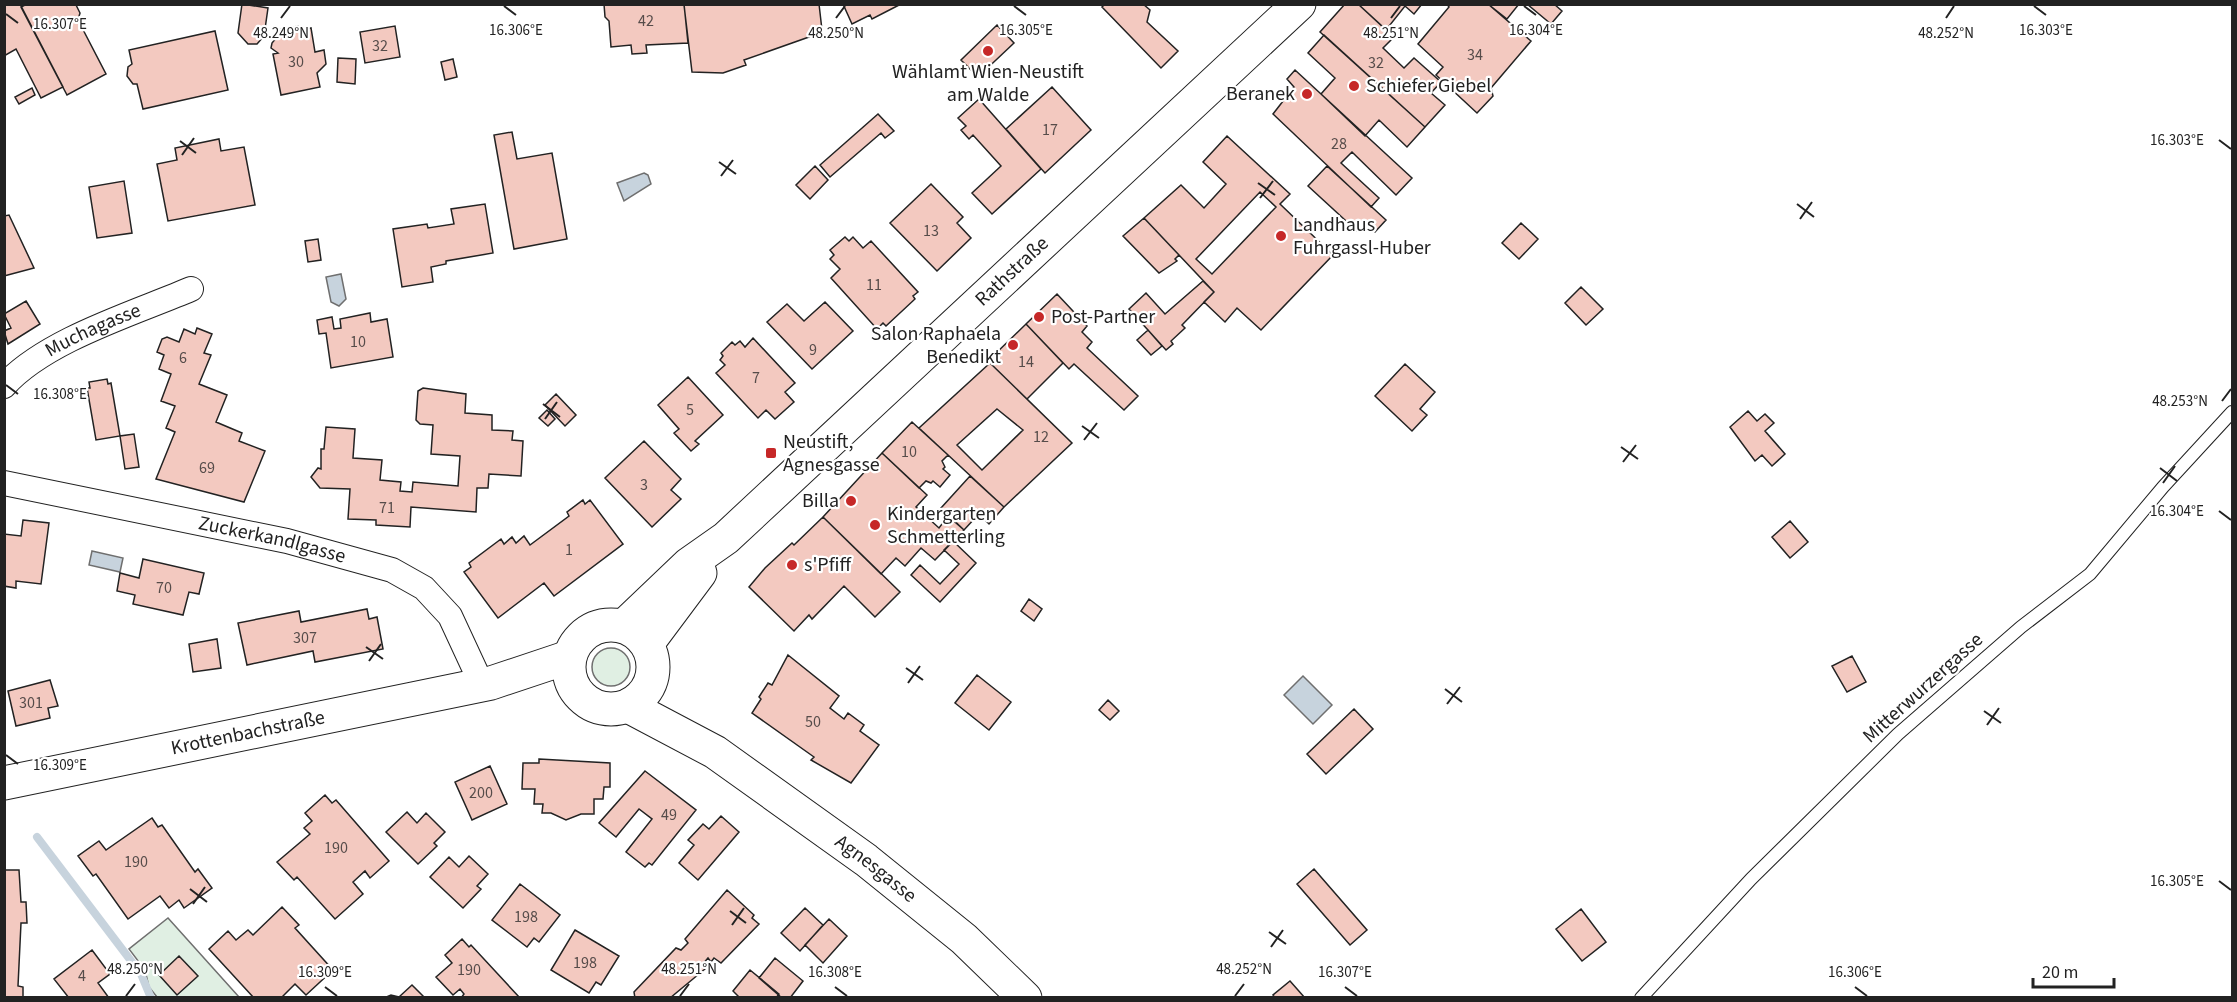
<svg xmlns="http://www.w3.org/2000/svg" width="2237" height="1002" viewBox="0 0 2237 1002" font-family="'Source Sans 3',sans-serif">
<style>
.green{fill:#e0efe3;stroke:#6f6f6f;stroke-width:1.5}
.water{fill:#c7d3dd;stroke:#6f6f6f;stroke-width:1.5}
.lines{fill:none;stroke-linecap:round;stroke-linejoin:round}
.stream{stroke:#c7d3dd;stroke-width:8}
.building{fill:#f3c9c0;stroke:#222;stroke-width:1.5;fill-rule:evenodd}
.lane-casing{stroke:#222;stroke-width:14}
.street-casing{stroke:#222;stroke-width:26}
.secondary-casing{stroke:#222;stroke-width:35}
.lane{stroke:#fff;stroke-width:12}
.street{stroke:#fff;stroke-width:24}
.secondary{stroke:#fff;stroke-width:33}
.ticks{fill:none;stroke:#222;stroke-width:2}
.poi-dot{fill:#c62828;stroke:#fff;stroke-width:2}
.labels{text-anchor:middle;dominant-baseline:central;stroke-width:4.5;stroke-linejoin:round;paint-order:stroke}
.number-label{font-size:16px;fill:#564c4a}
.poi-label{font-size:20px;fill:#222;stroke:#fff;text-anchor:start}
.street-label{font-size:20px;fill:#222;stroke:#fff}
.ticks-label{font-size:15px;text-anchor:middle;fill:#222;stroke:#fff;stroke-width:4.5;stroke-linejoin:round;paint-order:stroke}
</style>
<rect width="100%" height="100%" fill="#fff"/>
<path class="green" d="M592 667a19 19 0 1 1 38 0a19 19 0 1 1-38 0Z
M168 918 239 997H157L149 987 145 970 129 949Z"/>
<path class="water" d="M644 173 648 175 651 184 624 201 617 183Z
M341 274 346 299 339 306 331 302 326 277Z
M92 551 123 558 120 572 89 565Z
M1303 676 1332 705 1313 724 1284 695Z"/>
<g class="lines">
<path class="stream" d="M37 837 141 974 151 998"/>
</g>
<path class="building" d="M4 4H20L63 87 41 98 16 49 4 56Z
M27 4 76 5 80 13 78 20 106 74 67 95 21 7Z
M242 4 268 8 264 36 257 44H248L238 33Z
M604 4H684L688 43 646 45 647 53 632 54 631 45 611 47 609 21 605 17Z
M819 4 822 30 809 37 744 60 746 65 723 73 692 72 684 5Z
M843 4H901L872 19 870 15 852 24Z
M1105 4H1143L1150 10 1147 22 1178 51 1161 68 1102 7Z
M1345 4H1358L1394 37 1383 48 1404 68 1414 58 1441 82 1431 93 1445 105 1425 127 1320 32Z
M1358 4H1422L1414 14 1405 6 1386 30Z
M1447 4H1488L1531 41 1491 88 1493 96 1477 113 1436 75 1443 67 1418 44 1449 7Z
M1488 4H1519L1507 19Z
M1527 4H1554L1562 11 1551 24Z
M997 25 1014 43 978 77 961 60Z
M298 26 299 31 311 28 315 52 324 50 326 64 317 73 320 87 281 95 273 54 278 53 271 48 272 43 277 37 276 30Z
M395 26 400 57 365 63 360 32Z
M215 31 228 90 143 109 137 84H133L127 76 128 67 132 64 129 50Z
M1324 35 1425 127 1407 147 1379 120 1365 136 1321 94 1335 78 1308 53Z
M338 58 356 59 355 84 337 82Z
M453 59 457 77 445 80 441 62Z
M1295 70 1412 178 1396 195 1352 152 1341 163 1379 198 1371 207 1273 114 1294 87 1287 79Z
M1052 87 1091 130 1045 173 1006 129Z
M32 88 35 95 19 104 15 97Z
M979 99 1041 169 992 214 972 193 1001 166 973 135 969 139 961 130 966 126 958 118Z
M878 114 894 131 885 138 881 133 830 177 820 165Z
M512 132 517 159 552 153 567 239 514 249 494 135Z
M1227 136 1290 194 1280 204 1333 255 1261 330 1237 308 1225 322 1204 302 1214 292 1144 218 1181 185 1204 208 1226 184 1203 162ZM1260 192 1276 207 1212 274 1196 259Z
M219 139 221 151 244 147 255 205 168 221 157 164 177 160 175 148Z
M815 166 828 180 810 199 796 185Z
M1327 166 1386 220 1375 232 1365 223 1357 231 1308 186Z
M124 181 132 233 97 238 89 187Z
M931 184 963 217 957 223 971 238 937 271 890 223Z
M485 204 493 253 446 261V264L431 267 433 282 402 287 393 229 427 224 428 228 454 224 451 209Z
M9 215 34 268 4 276V216Z
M1144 218 1179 255 1175 259 1177 261 1159 273 1123 236Z
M1521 223 1538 239 1519 259 1502 243Z
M845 237 849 241 853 237 863 248 871 241 918 292 913 296 915 299 886 326 883 323 877 329 831 278 840 269 830 259 834 255 830 250Z
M318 239 321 260 308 262 305 241Z
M1203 281 1214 292 1182 325 1185 328 1171 341 1173 344 1166 350 1129 309 1146 293 1165 314Z
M1581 287 1603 309 1586 325 1565 303Z
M1057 294 1087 326 1082 332 1092 342 1087 348 1138 396 1124 410 1074 364 1069 369 1026 324Z
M26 301 40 324 8 344 4 331 11 328 4 314Z
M825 302 853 331 812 369 767 322 787 304 804 321Z
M370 313 371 322 387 319 393 357 331 368 326 333 319 334 317 320 332 317 334 329 341 328 340 319Z
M1026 324 1063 363 1027 399 988 361Z
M197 328 212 334 204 353 211 355 199 384 227 395 216 422 242 433 239 441 265 451 244 502 156 479 175 432 166 428 175 406 161 401 171 374 159 369 164 355 157 352 162 339 167 337 179 342 184 329 195 334Z
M1148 330 1162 346 1151 355 1137 340Z
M753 338 795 383 785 392 794 402 775 419 766 410 758 418 716 373 725 365 720 360 723 356 721 353 732 342 735 345 740 341 745 347Z
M990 363 1072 443 1004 507 919 428ZM997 409 1023 430 982 470 957 445Z
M1405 364 1435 392 1420 409 1427 415 1412 431 1375 396Z
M688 377 723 415 695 441 699 444 691 451 674 433 679 429 658 405Z
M107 379 108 384 111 383 120 436 96 440 87 388H90L89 382Z
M423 388 466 394 465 413 492 415V430L513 431 512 440 523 441 521 476 489 474 488 488H477L476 512 411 507 410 527 376 525V520L348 519 350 489 320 488 311 477 318 468 321 469V449H324L326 427 355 429 353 458 382 460 380 480 401 482 400 491 412 492 413 482 458 486 460 456 431 454 433 425 420 424 416 420 418 391Z
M556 394 576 415 565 426 545 405Z
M547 410 555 419 548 426 539 418Z
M1748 411 1757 421 1765 414 1774 423 1765 431 1785 454 1772 466 1762 455 1755 461 1730 427Z
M912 422 948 455 942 461 945 467 943 469 950 475 940 487 933 481 931 483 926 481 919 488 882 453Z
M134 434 139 467 125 469 120 436Z
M644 441 681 479 671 490 681 499 652 527 605 478Z
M882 453 927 495 916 507 939 528 948 516 964 530 935 560 921 548 905 566 896 558 881 574 823 517Z
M970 476 1004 507 989 524 981 516 976 517 964 530 941 508Z
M583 500 585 504 590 500 623 544 554 596 544 583 498 618 464 572 471 567 469 563 501 539 504 544 512 537 516 543 524 536 530 545 569 516 567 512Z
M823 517 900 592 875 617 844 586 812 619 809 615 794 631 749 587 765 568 792 543 794 545Z
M23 520 49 523 41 584 16 581V588L4 586V534L21 536Z
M1790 521 1808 542 1790 558 1772 537Z
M953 541 976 563 940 602 911 575 920 565 940 584 959 564 944 550Z
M143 559 204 573 199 594 189 592 183 615 133 604 135 595 117 591 120 573 139 578Z
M1029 599 1042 609 1034 621 1021 611Z
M367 609 369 619 377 617 383 649 315 662 313 651 247 665 238 623 299 611 301 622Z
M217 639 221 668 193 672 189 644Z
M788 655 839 696 830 708 844 719 848 713 864 725 860 731 879 745 851 783 811 760 814 757 752 713 761 699 759 697 768 683 772 685Z
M1852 656 1866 682 1847 692 1832 666Z
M977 675 1011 702 989 730 955 703Z
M50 680 58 706 48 708 50 718 16 726 8 691Z
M1108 700 1119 711 1110 720 1099 710Z
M1354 709 1373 729 1326 774 1307 754Z
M539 759 610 763V787H604L603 799H594V814H581L566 820 551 813H542L543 804H534L535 789H522L523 763H539Z
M490 766 507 804 472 820 455 782Z
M645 771 696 810 652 865 649 863 645 867 626 852 652 819 639 809 616 837 599 823Z
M325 795 332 803 336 800 389 861 370 878 365 871 353 882 363 894 335 919 297 877 294 880 277 862 310 834 304 828 312 821 305 813Z
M407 812 417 823 426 813 445 832 434 843 437 846 418 864 386 832Z
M721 816 739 832 698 880 679 863 694 845 688 840 703 824 709 829Z
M152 818 158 827 162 825 195 872 198 869 212 888 184 908 179 900 169 908 160 896 128 919 96 874 93 876 78 856 99 841 106 850Z
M469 856 488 874 477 886 481 889 463 908 430 877 449 857 459 867Z
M1314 869 1367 930 1350 945 1297 884Z
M4 870H19L21 902H26L27 923H21L18 986 23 987V998H4Z
M520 884 560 915 539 942 534 938 527 947 492 920Z
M727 890 754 915 752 918 759 924 721 963 714 958 711 962 708 958 702 965 705 969 670 998H635L634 992 676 948 681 950 688 943 685 939Z
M282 907 299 925 295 928 333 970 306 995 295 984 281 998H254L209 949 228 931 236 940 248 930 253 935Z
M805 908 823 925 800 951 781 933Z
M1581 909 1606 942 1582 961 1556 929Z
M829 919 847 936 823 963 805 945Z
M575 930 619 956 601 985 596 982 589 993 551 970Z
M462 939 469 947 471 945 520 998H461L464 994 460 989 453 995 436 977 452 963 445 955Z
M92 950 110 974 98 983 109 998H69L54 979Z
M179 956 198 976 177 995 159 975Z
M775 958 803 981 790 998H782L759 978Z
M750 970 779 994 776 998H740L733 991Z
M1290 981 1305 998H1275L1273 995Z
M412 985 425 998H384L391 995 399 997Z"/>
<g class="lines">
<g class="lane-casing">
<path id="lane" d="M1641 998 1751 879 1898 734 2021 627 2090 574 2163 487 2232 412"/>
</g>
<g class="street-casing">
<g id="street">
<path id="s1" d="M4 386C45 340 135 313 191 289"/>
<path id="s2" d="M4 483 287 541 392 570 424 588 450 616 482 685"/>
</g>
</g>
<g class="secondary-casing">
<g id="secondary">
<circle cx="611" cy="667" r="42"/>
<path id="s3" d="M624 626 689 564 726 538 1299 4"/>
<path d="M647 644 700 573"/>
<path id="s4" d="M628 706 715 752 866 860 964 939 1025 998"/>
<path id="s5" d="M4 783 491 683 569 657"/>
</g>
</g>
<use href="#lane" class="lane"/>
<use href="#street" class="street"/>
<use href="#secondary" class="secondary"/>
</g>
<path class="ticks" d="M504 6 516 15M1014 6 1026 15M1524 6 1536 15M2034 6 2046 15M6 14 18 23M281 18 290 6M836 18 845 6M1391 18 1400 6M1946 18 1954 6M2219 140 2231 149M180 141 196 153M182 155 194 138M719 162 736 174M721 176 733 160M1258 183 1275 195M1260 198 1273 181M1797 204 1814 217M1800 219 1812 202M6 385 18 394M2222 401 2231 389M543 404 560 417M545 419 557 402M1082 426 1099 438M1084 440 1097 423M1621 447 1638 459M1623 462 1636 445M2160 468 2177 481M2163 483 2175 466M2219 511 2231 520M366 647 383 659M369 661 381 644M906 668 923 680M908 683 920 666M1445 689 1462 702M1447 704 1460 687M1984 711 2001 723M1987 725 1999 708M6 755 18 764M2219 881 2231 890M190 889 207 902M193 904 205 887M730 911 746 923M732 925 744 908M1269 932 1286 944M1271 947 1283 930M325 987 337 996M835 987 847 996M1345 987 1357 996M1855 987 1867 996M126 996 135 984M680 996 689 984M1235 996 1244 984"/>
<g class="poi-dot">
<circle cx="988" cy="51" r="6"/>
<circle cx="1354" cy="86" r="6"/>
<circle cx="1307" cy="94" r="6"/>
<circle cx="1281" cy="236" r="6"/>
<circle cx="1039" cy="317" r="6"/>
<circle cx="1013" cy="345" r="6"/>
<rect x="765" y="447" width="12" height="12" rx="3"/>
<circle cx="851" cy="501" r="6"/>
<circle cx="875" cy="525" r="6"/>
<circle cx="792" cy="565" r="6"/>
</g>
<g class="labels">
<g class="number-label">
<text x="646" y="21">42</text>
<text x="380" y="46">32</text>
<text x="1475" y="55">34</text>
<text x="296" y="62">30</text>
<text x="1376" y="63">32</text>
<text x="1050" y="130">17</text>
<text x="1339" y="144">28</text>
<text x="931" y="231">13</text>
<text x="874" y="285">11</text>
<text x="358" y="342">10</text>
<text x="813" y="350">9</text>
<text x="183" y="358">6</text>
<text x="1026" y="362">14</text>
<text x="756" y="378">7</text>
<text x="690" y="410">5</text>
<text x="1041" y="437">12</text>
<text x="909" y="452">10</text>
<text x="207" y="468">69</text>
<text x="644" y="485">3</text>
<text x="387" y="508">71</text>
<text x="569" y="550">1</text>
<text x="164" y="588">70</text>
<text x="305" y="638">307</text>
<text x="31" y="703">301</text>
<text x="813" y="722">50</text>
<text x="481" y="793">200</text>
<text x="669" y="815">49</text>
<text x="336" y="848">190</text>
<text x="136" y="862">190</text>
<text x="526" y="917">198</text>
<text x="585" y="963">198</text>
<text x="469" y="970">190</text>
<text x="82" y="976">4</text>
</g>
<g class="poi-label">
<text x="988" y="72" text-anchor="middle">Wählamt Wien-Neustift<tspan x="988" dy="23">am Walde</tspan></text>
<text x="1366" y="86">Schiefer Giebel</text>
<text x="1295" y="94" text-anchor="end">Beranek</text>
<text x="1293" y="225">Landhaus<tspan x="1293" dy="23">Fuhrgassl-Huber</tspan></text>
<text x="1051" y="317">Post-Partner</text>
<text x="1001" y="334" text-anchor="end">Salon Raphaela<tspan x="1001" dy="23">Benedikt</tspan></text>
<text x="783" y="442">Neustift,<tspan x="783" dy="23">Agnesgasse</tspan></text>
<text x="839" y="501" text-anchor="end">Billa</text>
<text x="887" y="514">Kindergarten<tspan x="887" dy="23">Schmetterling</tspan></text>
<text x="804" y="565">s'Pfiff</text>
</g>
<g class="street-label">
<text stroke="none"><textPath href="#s3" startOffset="526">Rathstraße</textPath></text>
<text stroke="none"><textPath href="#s1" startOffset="106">Muchagasse</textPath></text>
<text stroke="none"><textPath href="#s2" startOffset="274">Zuckerkandlgasse</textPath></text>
<text transform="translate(1923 688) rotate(-42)">Mitterwurzergasse</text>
<text stroke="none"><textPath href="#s5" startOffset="249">Krottenbachstraße</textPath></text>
<text stroke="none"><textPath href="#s4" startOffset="297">Agnesgasse</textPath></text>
</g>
</g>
<g class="ticks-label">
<text x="60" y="29">16.307°E</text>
<text x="516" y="35">16.306°E</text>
<text x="1026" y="35">16.305°E</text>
<text x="1536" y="35">16.304°E</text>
<text x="2046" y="35">16.303°E</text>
<text x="836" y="38">48.250°N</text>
<text x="1391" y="38">48.251°N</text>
<text x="281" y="38">48.249°N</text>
<text x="1946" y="38">48.252°N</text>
<text x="2177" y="145">16.303°E</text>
<text x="60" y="399">16.308°E</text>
<text x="2180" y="406">48.253°N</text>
<text x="2177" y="516">16.304°E</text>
<text x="60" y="770">16.309°E</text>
<text x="2177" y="886">16.305°E</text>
<text x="135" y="974">48.250°N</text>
<text x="689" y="974">48.251°N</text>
<text x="1244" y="974">48.252°N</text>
<text x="325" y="977">16.309°E</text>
<text x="835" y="977">16.308°E</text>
<text x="1345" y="977">16.307°E</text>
<text x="1855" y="977">16.306°E</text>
</g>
<rect width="2237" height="1002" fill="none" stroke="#222222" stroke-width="12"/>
<path d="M2033 978v9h81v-9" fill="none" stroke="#222222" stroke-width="3"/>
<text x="2042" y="978" font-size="18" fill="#222222" stroke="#ffffff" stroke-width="4.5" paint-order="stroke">20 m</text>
</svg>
